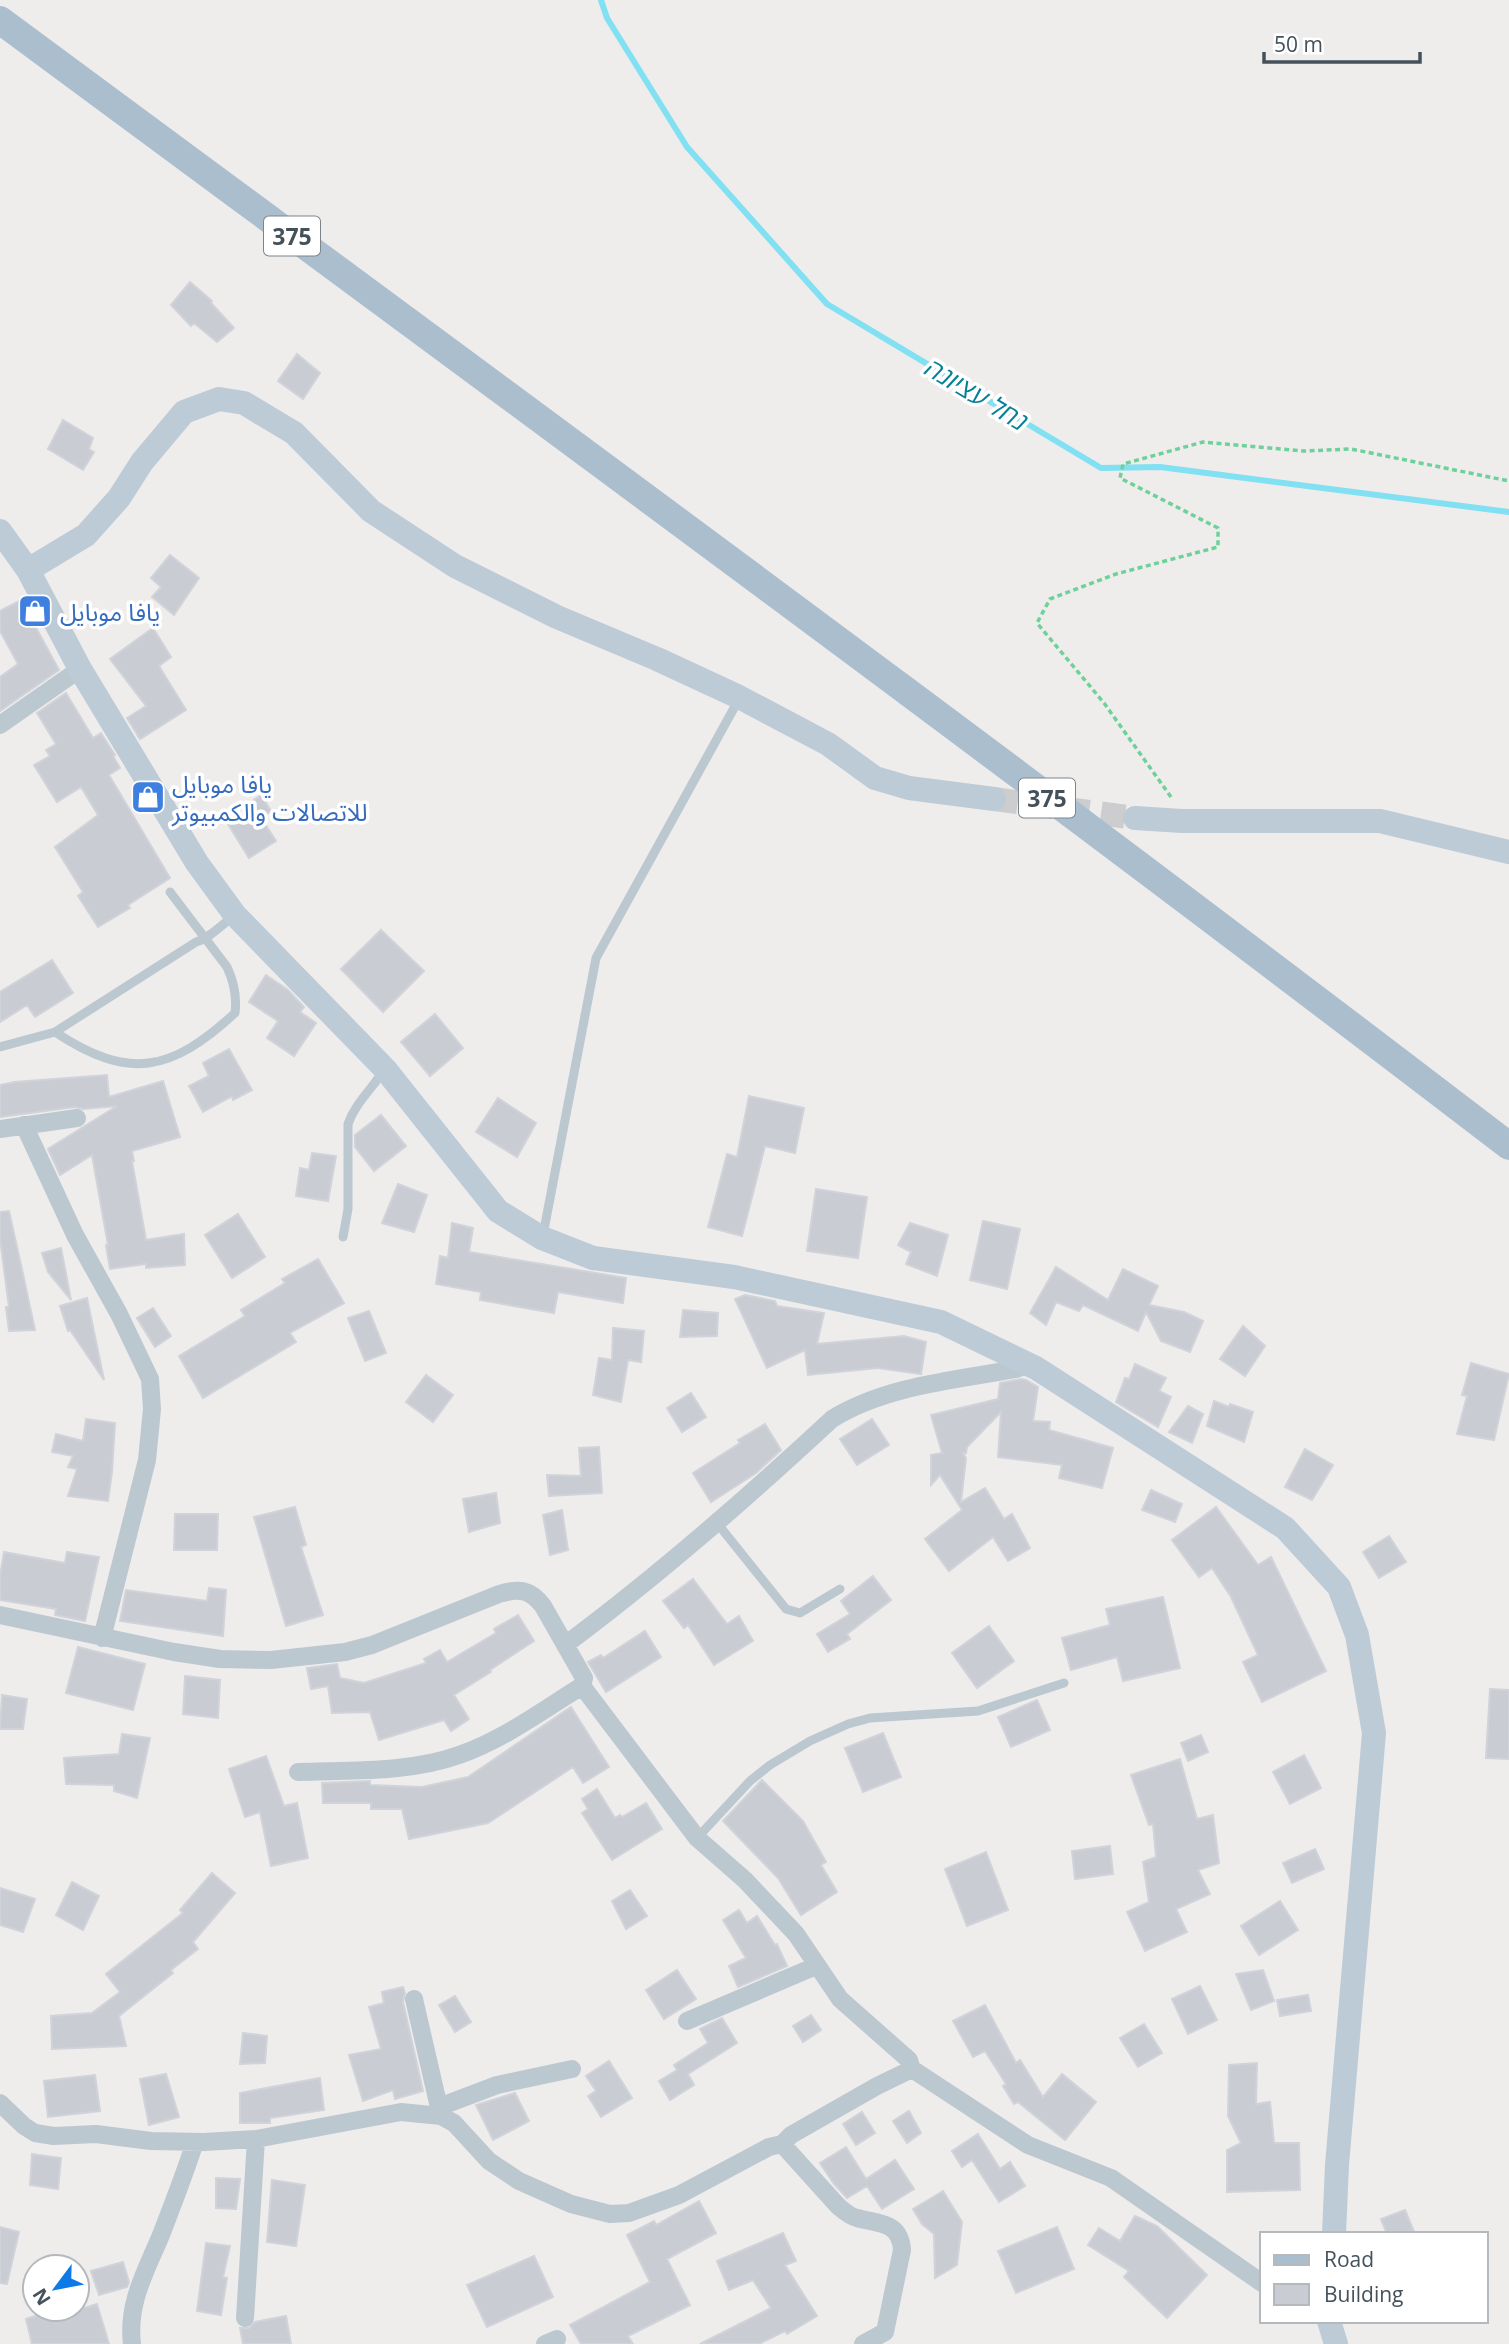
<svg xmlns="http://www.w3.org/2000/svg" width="1509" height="2344" viewBox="0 0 1509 2344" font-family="'Open Sans','Noto Sans Arabic','Noto Sans Hebrew',sans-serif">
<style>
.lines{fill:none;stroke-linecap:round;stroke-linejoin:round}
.stream{stroke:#81e0f1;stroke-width:6}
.building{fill:#c9ccd2;stroke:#d0d3d9;stroke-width:2}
.secondary-tunnel{stroke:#cdcdcf;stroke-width:24;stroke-dasharray:24 12;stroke-linecap:butt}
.path{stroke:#6dd19a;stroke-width:3.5;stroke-dasharray:5 3.5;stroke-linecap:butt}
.lane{stroke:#bcc8d0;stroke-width:9}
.street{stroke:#bcc8d0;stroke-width:18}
.secondary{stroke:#bdcbd7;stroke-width:24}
.primary{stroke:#aabece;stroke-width:28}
.labels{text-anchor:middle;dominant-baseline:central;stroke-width:7;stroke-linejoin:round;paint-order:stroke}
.shield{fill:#fff;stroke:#7c858c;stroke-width:2}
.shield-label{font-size:23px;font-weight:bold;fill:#44515b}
.shop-label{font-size:24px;fill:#366cbe;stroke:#fff;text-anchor:start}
.water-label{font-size:26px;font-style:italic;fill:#068096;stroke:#fff}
</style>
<rect width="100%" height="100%" fill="#efecec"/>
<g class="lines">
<path class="stream" d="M601 0 607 18 687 147 827 304 1101 468 1160 467 1509 512"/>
</g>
<path class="building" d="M190 282 212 301 211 303 234 328 217 342 194 323 191 326 171 305Z
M297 354 320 373 303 399 278 381Z
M63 420 93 438 89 449 94 452 83 470 48 449Z
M170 555 199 578 174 615 152 597 161 587 151 578Z
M21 600 59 670 0 711V677L18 664 0 631V611Z
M153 628 171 657 159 666 186 710 140 739 127 718 146 706 110 659Z
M66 693 93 738 101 733 115 755 113 756 120 768 109 775 170 878 128 905 130 908 98 927 78 896 83 892 55 847 98 815 81 787 57 802 34 765 50 756 46 750 56 744 37 713Z
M261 795 271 811 261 818 276 841 249 858 228 824 251 809 248 804Z
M381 930 424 971 383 1012 341 969Z
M52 960 73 993 35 1017 27 1005 0 1022V992Z
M266 975 288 990 304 1007 300 1012 316 1023 294 1056 267 1038 278 1021 249 1002Z
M435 1014 463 1048 430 1076 401 1042Z
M229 1049 252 1090 233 1100 232 1096 203 1112 189 1086 209 1076 203 1063Z
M107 1075 109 1097 163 1081 180 1137 132 1151 134 1161H132L146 1240 184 1234 185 1265 146 1268V1264L110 1269 106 1245H108L92 1155 60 1175 48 1149 117 1106 83 1109 75 1107 0 1117V1085L14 1082Z
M749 1096 804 1108 795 1153 765 1146 742 1236 708 1227 727 1154 737 1157Z
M498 1098 536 1123 517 1157 476 1132Z
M381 1115 406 1146 374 1171 355 1147V1135Z
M312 1153 336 1156 328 1201 296 1196 300 1168 309 1170Z
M398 1184 427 1195 414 1232 382 1223Z
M816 1189 867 1197 858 1258 807 1251Z
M9 1211 23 1274 35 1330 9 1331 6 1307H9L0 1239V1212Z
M238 1214 265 1257 232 1278 205 1235Z
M983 1221 1020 1229 1007 1289 970 1280Z
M452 1223 473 1228 469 1252 626 1278 623 1303 558 1292 554 1313 480 1300 481 1292 436 1284 440 1256 448 1258Z
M910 1223 948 1235 937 1276 906 1264 911 1252 898 1245Z
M61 1248 71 1300 48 1272 42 1253Z
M318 1259 344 1303 290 1333 296 1342 203 1398 179 1356 245 1316 241 1310 285 1283 282 1279Z
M1056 1267 1108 1300 1123 1269 1158 1286 1149 1305 1184 1312 1203 1321 1190 1352 1161 1341 1146 1312 1138 1331 1083 1305 1079 1311 1056 1302 1046 1325 1030 1313Z
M745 1295 775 1301 777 1306 824 1313 817 1344 904 1336 926 1342 921 1374 878 1368 808 1375 805 1350 767 1368 735 1299Z
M87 1298 104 1380 70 1330 68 1331 60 1306Z
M153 1308 171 1336 155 1347 137 1318Z
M683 1310 718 1313 717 1336 680 1337Z
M369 1311 386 1353 365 1361 348 1318Z
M1243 1326 1265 1346 1245 1376 1220 1359Z
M613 1328 644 1331 641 1362 628 1360 621 1402 593 1395 599 1358 612 1360Z
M1471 1363 1509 1374 1494 1440 1457 1434 1467 1396 1462 1395Z
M1135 1364 1166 1378 1159 1391 1171 1397 1158 1427 1116 1402 1125 1378 1129 1379Z
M426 1375 453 1395 433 1422 406 1402Z
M1021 1379 1026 1380 1038 1387 1033 1421 1050 1422 1049 1430 1113 1448 1102 1488 1059 1478 1062 1465 998 1457 1001 1412 967 1447 966 1453H963L966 1458 961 1502 985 1488 1004 1519 1012 1514 1030 1548 1008 1561 993 1537 949 1571 925 1539 962 1510 940 1475 931 1485V1455L942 1453 931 1415 998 1399 1000 1383Z
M691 1393 706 1417 682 1432 667 1408Z
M1214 1401 1229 1407 1230 1404 1253 1412 1244 1442 1207 1426Z
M1188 1406 1203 1414 1192 1443 1169 1432Z
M86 1419 115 1423 112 1472 108 1501 68 1496 77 1469 68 1467 73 1456 52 1452 56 1434 83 1441Z
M872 1419 889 1445 857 1465 840 1439Z
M765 1424 781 1450 756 1473 711 1502 693 1473 740 1443 738 1440Z
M599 1447 602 1493 549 1496 547 1475 581 1476 579 1448Z
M1305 1449 1333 1465 1312 1500 1285 1487Z
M1151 1490 1182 1504 1175 1522 1142 1510Z
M496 1493 500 1523 469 1532 463 1499Z
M295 1507 306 1545 301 1547 323 1615 286 1626 254 1517Z
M1216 1507 1258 1565 1271 1557 1326 1671 1262 1702 1243 1662 1258 1655 1231 1597 1212 1568 1199 1577 1172 1540Z
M562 1510 568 1550 550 1555 543 1515Z
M175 1514H218L217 1550H174Z
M1389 1536 1406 1562 1379 1578 1363 1552Z
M4 1552 65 1563 67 1552 99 1557 85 1621 55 1615 56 1609 0 1600V1576Z
M873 1576 891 1600 847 1634 850 1639 828 1652 817 1634 850 1614 841 1601Z
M693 1579 727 1624 739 1616 753 1641 714 1665 688 1625 684 1628 663 1601Z
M209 1588 226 1590 223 1636 120 1621 126 1590 207 1601Z
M1163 1597 1180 1668 1123 1681 1117 1657 1071 1670 1062 1638 1110 1625 1106 1609Z
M518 1615 534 1641 490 1670 491 1672 454 1695 469 1719 451 1731 444 1720 379 1740 370 1712 332 1713 328 1686 311 1689 307 1668 337 1664 340 1678 364 1683 426 1663 424 1659 440 1650 447 1662 496 1633 494 1629Z
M989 1626 1014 1661 977 1688 952 1653Z
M645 1631 661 1657 606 1692 588 1662 601 1655 603 1658Z
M78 1647 145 1664 133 1710 66 1693Z
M185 1676 220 1680 218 1718 183 1714Z
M1490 1689 1509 1690V1759L1486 1758Z
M2 1695 27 1699 23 1729H0Z
M1037 1700 1050 1730 1011 1747 998 1717Z
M571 1707 609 1767 583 1783 573 1767 488 1823 409 1839 402 1809H371V1803H323L322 1783 370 1781V1785L422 1787 468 1777Z
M883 1733 901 1777 863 1792 845 1748Z
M122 1734 150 1738 137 1798 114 1791V1785L66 1784 64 1758 119 1754Z
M1201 1735 1208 1752 1188 1761 1181 1743Z
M1304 1755 1321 1788 1290 1804 1273 1772Z
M266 1756 284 1806 297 1803 308 1858 271 1866 260 1812 245 1817 229 1769Z
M1180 1759 1197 1819 1213 1815 1219 1863 1198 1870 1210 1894 1176 1909 1187 1932 1145 1951 1127 1912 1149 1902 1143 1862 1156 1857 1153 1824 1149 1825 1131 1775Z
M762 1780 803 1821 826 1862 821 1865 837 1892 801 1915 778 1878 723 1821Z
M597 1789 615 1818 620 1815 622 1817 646 1803 662 1829 612 1860 582 1813 588 1809 582 1799Z
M1110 1846 1113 1874 1075 1879 1072 1851Z
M1315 1849 1324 1869 1292 1883 1283 1863Z
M986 1852 1008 1910 967 1926 945 1869Z
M212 1873 235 1893 193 1942 198 1949 171 1970 173 1973 119 2016 126 2046 52 2049 51 2016 92 2013 120 1992 106 1974 183 1913 180 1910Z
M72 1882 99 1896 83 1930 56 1915Z
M0 1888 35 1899 23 1932 0 1925Z
M630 1890 647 1916 626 1929 612 1901Z
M1280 1901 1298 1930 1259 1955 1241 1926Z
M739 1910 747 1923 757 1916 775 1945 777 1944 787 1966 738 1987 729 1966 746 1958 723 1920Z
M677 1970 696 1999 664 2019 646 1990Z
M1263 1970 1274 2001 1251 2010 1236 1974Z
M1200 1986 1217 2020 1188 2034 1172 1999Z
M403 1987 405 1993 403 2002 423 2091 395 2099 393 2090 363 2101 349 2055 381 2049 369 2007 384 2003 382 1992Z
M1308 1995 1311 2011 1280 2016 1277 2000Z
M455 1996 471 2022 455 2032 439 2005Z
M985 2005 1016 2063 1020 2060 1043 2097 1062 2074 1096 2102 1065 2140 1018 2102 1014 2104 1003 2086 1006 2084 985 2051 973 2057 953 2021Z
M811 2015 821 2030 803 2042 793 2026Z
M722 2018 737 2043 688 2074 694 2085 670 2100 659 2081 677 2070 674 2065 708 2043 700 2029Z
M1144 2024 1162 2053 1138 2067 1120 2038Z
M243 2033 267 2036 265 2063 240 2064Z
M609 2061 632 2098 601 2117 588 2096 596 2091 586 2076Z
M1257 2063 1256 2104 1270 2102 1274 2143H1299L1300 2190 1227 2192V2150L1241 2143 1228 2116 1229 2065Z
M166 2074 179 2117 149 2125 140 2079Z
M95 2075 100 2111 48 2117 44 2081Z
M320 2078 324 2110 270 2118V2123H240V2093Z
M515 2093 529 2121 493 2140 476 2105Z
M909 2111 921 2133 907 2143 893 2121Z
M862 2112 875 2133 856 2145 843 2124Z
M978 2134 1000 2169 1010 2162 1025 2186 999 2202 972 2160 962 2167 952 2151Z
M846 2147 866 2179 895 2160 914 2189 882 2209 867 2186 847 2198 834 2184 820 2163Z
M32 2154 61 2158 58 2189 30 2185Z
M216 2178 240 2179 236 2209 216 2208Z
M272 2180 305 2185 296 2246 267 2242Z
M943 2191 962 2222 957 2265 935 2278 934 2234 922 2224 913 2209Z
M699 2201 716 2233 667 2259 690 2305 628 2336 633 2344H581L570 2325 650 2282 627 2235 654 2221 656 2225Z
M1405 2210 1415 2234H1387L1381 2219Z
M1135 2216 1157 2226 1207 2275 1167 2318 1124 2277 1129 2271 1088 2245 1099 2228 1120 2241Z
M0 2227 19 2232 7 2284 0 2283Z
M1057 2227 1074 2269 1016 2293 998 2251Z
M783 2233 796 2261 785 2265 817 2316 787 2334 785 2331 759 2344H700L771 2308 753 2280 729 2290 717 2261Z
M206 2243 230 2246 223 2277 227 2278 221 2315 197 2311Z
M534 2256 553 2297 487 2327 467 2285Z
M123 2262 129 2282 127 2287 99 2295 91 2271Z
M97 2304 109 2344H32L26 2319 50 2311 51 2318Z
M286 2316 291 2344H243L240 2328H249L255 2322Z"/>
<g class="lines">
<path class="secondary-tunnel" d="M994 799 1135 818"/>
<path class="path" d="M1171 797 1104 703 1037 623 1050 599 1116 574 1218 547V528L1120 478 1123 464 1203 442 1304 451 1351 449 1509 481"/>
<path class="lane" d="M55 1032C129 1081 171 1072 235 1013 237 997 234 982 227 967L170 892
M0 1047 55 1032 196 942C210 938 221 925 234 916
M543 1235 596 958 739 699
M343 1237 348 1209V1124C356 1102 372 1089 384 1070
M717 1523 786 1609 800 1613 840 1589
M697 1838 750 1781 770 1765 810 1741 848 1724 870 1718 978 1711 1064 1683"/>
<path class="street" d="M0 725 80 669
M24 1125 75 1235 119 1314 150 1379 152 1409 147 1460 102 1638
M0 1129 77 1118
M0 1615 174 1652 220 1659 271 1660 345 1652 372 1645 499 1594C519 1588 530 1589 543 1606L584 1678 582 1686 697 1838 745 1880 796 1934 840 1999 909 2060 912 2069 1028 2145 1111 2178 1262 2283
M565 1645C659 1575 746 1499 832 1419 885 1386 955 1380 1016 1369L1027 1365
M298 1772C350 1770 409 1773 459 1755 503 1740 543 1710 582 1686
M414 1999 441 2116
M687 2021 816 1966
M0 2103 24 2126 35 2133 54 2136 96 2134 151 2141 204 2142 256 2139 401 2112 441 2116 454 2123 489 2161 519 2181 571 2204 610 2214 629 2213 679 2195 769 2147 782 2144 791 2135 877 2086 912 2069
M439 2107 497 2085 572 2069
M782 2144 838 2206C844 2211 849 2216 857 2218 878 2224 900 2221 902 2250L885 2332 863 2344
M245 2318 256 2139
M132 2344C127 2303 146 2271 161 2235 173 2204 185 2173 195 2142
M545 2344 557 2339"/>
<path class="secondary" d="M0 531 28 570 86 535 119 498 142 462 184 412 219 399 244 403 294 433 371 511 455 566 557 617 657 659 739 697 828 744 875 778 909 788 994 799
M28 570 80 669 197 863 235 915 385 1069 498 1211 542 1238 593 1258 734 1277 941 1322 1036 1368 1285 1528 1339 1587 1357 1635 1374 1733 1337 2165 1334 2234
M1135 818 1182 821H1380L1509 852
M1329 2321 1336 2344"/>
<path class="primary" d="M0 20C504 393 1011 764 1509 1146"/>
</g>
<defs>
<g id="shop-square" transform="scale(1.75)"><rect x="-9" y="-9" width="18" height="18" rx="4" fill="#3f7fe0" stroke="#fff"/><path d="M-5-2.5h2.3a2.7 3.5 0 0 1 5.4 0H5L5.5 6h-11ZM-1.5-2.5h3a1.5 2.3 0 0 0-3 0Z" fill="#fff"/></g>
</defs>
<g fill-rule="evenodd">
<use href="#shop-square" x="35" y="611"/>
<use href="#shop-square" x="148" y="797"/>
</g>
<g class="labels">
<g class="shield">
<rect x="264" y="216.5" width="56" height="39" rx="5"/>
<rect x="1019" y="778.5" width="56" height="39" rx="5"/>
</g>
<g class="shield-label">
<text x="292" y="236">375</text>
<text x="1047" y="798">375</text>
</g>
<g class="shop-label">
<text x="60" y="611">يافا موبايل</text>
<text x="172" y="783">يافا موبايل<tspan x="172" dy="28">للاتصالات والكمبيوتر</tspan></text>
</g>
<g class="water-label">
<text transform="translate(977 394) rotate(31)">נחל עציונה</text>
</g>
</g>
<rect x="1260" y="2232" width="228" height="91" fill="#ffffff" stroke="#b4b9bd" stroke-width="2"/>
<rect x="1274" y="2255" width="35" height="10" fill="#aabece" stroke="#b4b9bd" stroke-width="2"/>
<text x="1324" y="2267" font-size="21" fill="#44515b">Road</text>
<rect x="1274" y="2284" width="35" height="21" fill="#c9ccd2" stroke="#b4b9bd" stroke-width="2"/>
<text x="1324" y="2302" font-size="21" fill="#44515b">Building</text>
<g transform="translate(56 2288) rotate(238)"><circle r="33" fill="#ffffff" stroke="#b4b9bd" stroke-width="2"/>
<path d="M0-5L12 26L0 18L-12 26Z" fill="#0e7ae7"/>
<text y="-10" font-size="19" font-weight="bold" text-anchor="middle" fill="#44515b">N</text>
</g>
<path d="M1264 52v10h156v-10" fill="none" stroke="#44515b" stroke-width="3.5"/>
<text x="1274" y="52" font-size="21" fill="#44515b" stroke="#ffffff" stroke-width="5" paint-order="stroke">50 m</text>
</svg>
